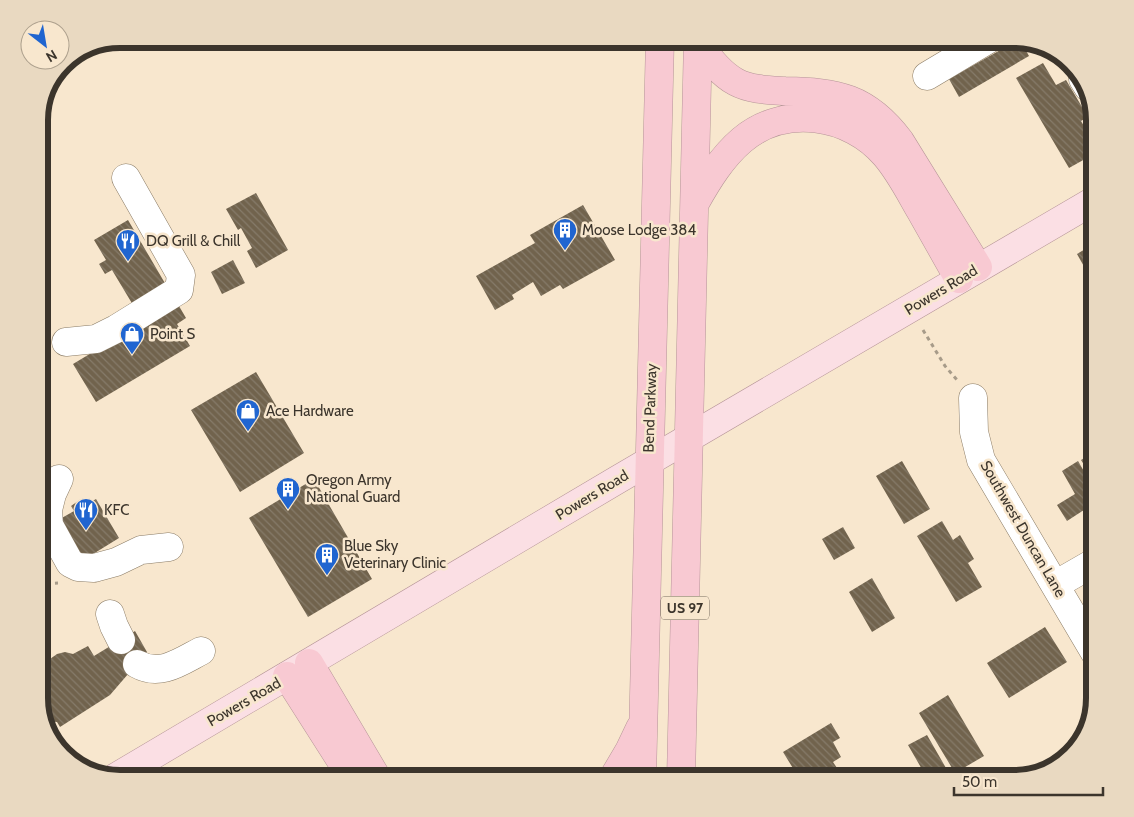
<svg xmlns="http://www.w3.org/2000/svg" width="1134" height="817" viewBox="0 0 1134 817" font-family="Cabin,sans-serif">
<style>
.building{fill:url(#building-back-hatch)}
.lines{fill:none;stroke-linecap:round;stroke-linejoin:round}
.minor-casing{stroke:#8a7b65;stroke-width:29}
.major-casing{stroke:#b69598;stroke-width:29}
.highway-casing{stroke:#b69598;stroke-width:29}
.path{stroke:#a79b89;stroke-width:3;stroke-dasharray:4 4;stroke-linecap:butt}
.minor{stroke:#fff;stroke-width:28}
.major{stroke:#fbdfe4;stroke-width:28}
.highway{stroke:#f8c9d2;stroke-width:28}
.labels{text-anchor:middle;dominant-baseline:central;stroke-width:5;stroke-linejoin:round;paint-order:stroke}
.shield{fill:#f8e7ce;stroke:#746a5d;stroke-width:1}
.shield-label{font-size:14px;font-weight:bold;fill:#3c352c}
.poi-label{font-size:15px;fill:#3c352c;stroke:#f8e7ce;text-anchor:start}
.street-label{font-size:15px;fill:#3c352c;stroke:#f8e7ce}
.rim{fill:none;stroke:#3c352c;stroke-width:6}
</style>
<defs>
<pattern id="building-back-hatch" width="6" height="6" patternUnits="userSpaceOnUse" patternTransform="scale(1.25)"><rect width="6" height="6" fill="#71634d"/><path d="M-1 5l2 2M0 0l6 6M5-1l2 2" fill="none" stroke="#867b6a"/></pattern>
</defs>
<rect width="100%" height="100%" fill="#f8e7ce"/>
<path class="building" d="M1018 40 1021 41 1029 56 959 97 949 79Z
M1043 63 1056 85 1066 80 1088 117 1081 121 1092 139 1087 142 1094 154 1069 168 1016 78Z
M256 193 288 250 256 268 247 251 252 248 241 228 238 230 226 209Z
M583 205 615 260 563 289 560 285 541 296 533 282 512 295 514 299 495 310 476 276 535 243 530 235Z
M128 220 166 285 133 305 112 270 105 274 99 264 106 260 94 240Z
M1095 243V286L1077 254Z
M233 260 245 283 222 294 211 272Z
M179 306 186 318 177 324 190 346 96 402 73 364 168 307Z
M256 372 304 453 240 492 191 410Z
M1095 451V521L1087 508 1067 521 1057 505 1075 494 1062 471 1078 461 1085 473 1088 471 1081 460Z
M902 461 930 509 904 524 876 476Z
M314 479 372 579 308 617 249 518Z
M81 499 85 505 96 499 119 538 85 559 74 558 53 523 74 511 71 506Z
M942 521 953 540 960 535 974 559 968 563 982 587 956 602 917 536Z
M843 527 855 548 834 560 822 539Z
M872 578 895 618 872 632 849 592Z
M1045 627 1067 662 1009 698 987 663Z
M135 631 147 652 110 695 60 727 57 722 44 721 39 702 40 678 45 679V666L50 659 57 654 65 652 73 654 88 646 94 656Z
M948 695 984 756 955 773 919 713Z
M831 723 840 738 833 742 841 757 833 762 841 774 834 778H799L783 752Z
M927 735 946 768 929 778H927L908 745Z"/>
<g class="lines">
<g class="minor-casing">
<path id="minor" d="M927 76 989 39
M1083 79 1088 87
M66 342 96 339 116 329 179 290 181 275 126 178
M973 398 974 432 981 460 1095 653
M59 479 52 494 48 510 49 525 70 563 78 567 94 568 116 562 141 550 169 547
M1055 585 1095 562
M110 614 114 626 121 640
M137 664C160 677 180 662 201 651"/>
</g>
<g class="major-casing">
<path id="major" d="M116 777 617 480 1095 200"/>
</g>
<g class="highway-casing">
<path id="highway" d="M698 44C709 58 721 74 736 82 751 90 769 90 785 91 837 92 867 97 900 141L978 267
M695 203C708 180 722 157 742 140 785 104 850 114 885 155 899 171 909 191 920 210 933 233 946 256 959 279
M309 663 377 778
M287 676 352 778
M613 778 629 751 640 728
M642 778 660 39
M681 778 698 39"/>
</g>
<path class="path" d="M923 330 945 366 958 381
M39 584 58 583"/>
<use href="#minor" class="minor"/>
<use href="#major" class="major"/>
<use href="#highway" class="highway"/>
</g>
<defs>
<g id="building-pin" transform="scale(1.25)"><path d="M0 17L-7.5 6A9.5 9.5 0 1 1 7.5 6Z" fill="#2065d0" stroke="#f8e7ce"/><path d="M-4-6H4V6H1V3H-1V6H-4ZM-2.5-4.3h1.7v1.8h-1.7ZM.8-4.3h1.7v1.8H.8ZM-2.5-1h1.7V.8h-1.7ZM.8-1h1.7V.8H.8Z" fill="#fff"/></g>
<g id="restaurant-pin" transform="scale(1.25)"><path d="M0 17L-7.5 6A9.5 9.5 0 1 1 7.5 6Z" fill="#2065d0" stroke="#f8e7ce"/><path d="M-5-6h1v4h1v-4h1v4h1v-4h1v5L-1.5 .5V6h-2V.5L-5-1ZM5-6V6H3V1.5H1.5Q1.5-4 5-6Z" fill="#fff"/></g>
<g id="shop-pin" transform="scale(1.25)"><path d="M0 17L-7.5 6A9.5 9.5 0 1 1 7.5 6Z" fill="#2065d0" stroke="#f8e7ce"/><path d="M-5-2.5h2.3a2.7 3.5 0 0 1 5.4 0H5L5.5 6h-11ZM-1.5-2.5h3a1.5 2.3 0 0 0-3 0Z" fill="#fff"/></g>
</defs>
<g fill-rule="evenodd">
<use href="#building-pin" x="565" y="230"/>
<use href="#restaurant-pin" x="128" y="241"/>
<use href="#shop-pin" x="132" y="334"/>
<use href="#shop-pin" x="248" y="411"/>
<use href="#building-pin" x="288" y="489"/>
<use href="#restaurant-pin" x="86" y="510"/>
<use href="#building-pin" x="327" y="555"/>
</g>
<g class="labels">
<rect class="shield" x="661" y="596.5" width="48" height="23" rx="4"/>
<g class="shield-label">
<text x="685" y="608">US 97</text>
</g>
<g class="poi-label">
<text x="582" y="230">Moose Lodge 384</text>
<text x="146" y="241">DQ Grill &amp; Chill</text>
<text x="150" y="334">Point S</text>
<text x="266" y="411">Ace Hardware</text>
<text x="306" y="480">Oregon Army<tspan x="306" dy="17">National Guard</tspan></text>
<text x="104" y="510">KFC</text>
<text x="344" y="546">Blue Sky<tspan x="344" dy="17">Veterinary Clinic</tspan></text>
</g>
<g class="street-label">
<text transform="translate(941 290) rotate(-31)">Powers Road</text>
<text transform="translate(650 408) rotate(-88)">Bend Parkway</text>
<text transform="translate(592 495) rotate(-31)">Powers Road</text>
<text transform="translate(1023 529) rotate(60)">Southwest Duncan Lane</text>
<text transform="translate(244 702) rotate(-30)">Powers Road</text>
</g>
</g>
<path d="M0 0H1134V817H0ZM120 48H1014A72 72 0 0 1 1086 120V698A72 72 0 0 1 1014 770H120A72 72 0 0 1 48 698V120A72 72 0 0 1 120 48Z" fill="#e9d9c1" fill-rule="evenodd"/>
<path class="rim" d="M120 48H1014A72 72 0 0 1 1086 120V698A72 72 0 0 1 1014 770H120A72 72 0 0 1 48 698V120A72 72 0 0 1 120 48Z"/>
<g transform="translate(45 45) rotate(149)"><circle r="24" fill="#f8e7ce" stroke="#ada08d"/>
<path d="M0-4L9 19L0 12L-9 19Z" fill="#2065d0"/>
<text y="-8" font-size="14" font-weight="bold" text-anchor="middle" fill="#3c352c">N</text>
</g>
<path d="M954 787v8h149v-8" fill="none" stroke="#3c352c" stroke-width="2.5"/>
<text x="962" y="787" font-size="15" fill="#3c352c" stroke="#f8e7ce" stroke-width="4" paint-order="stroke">50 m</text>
</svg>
